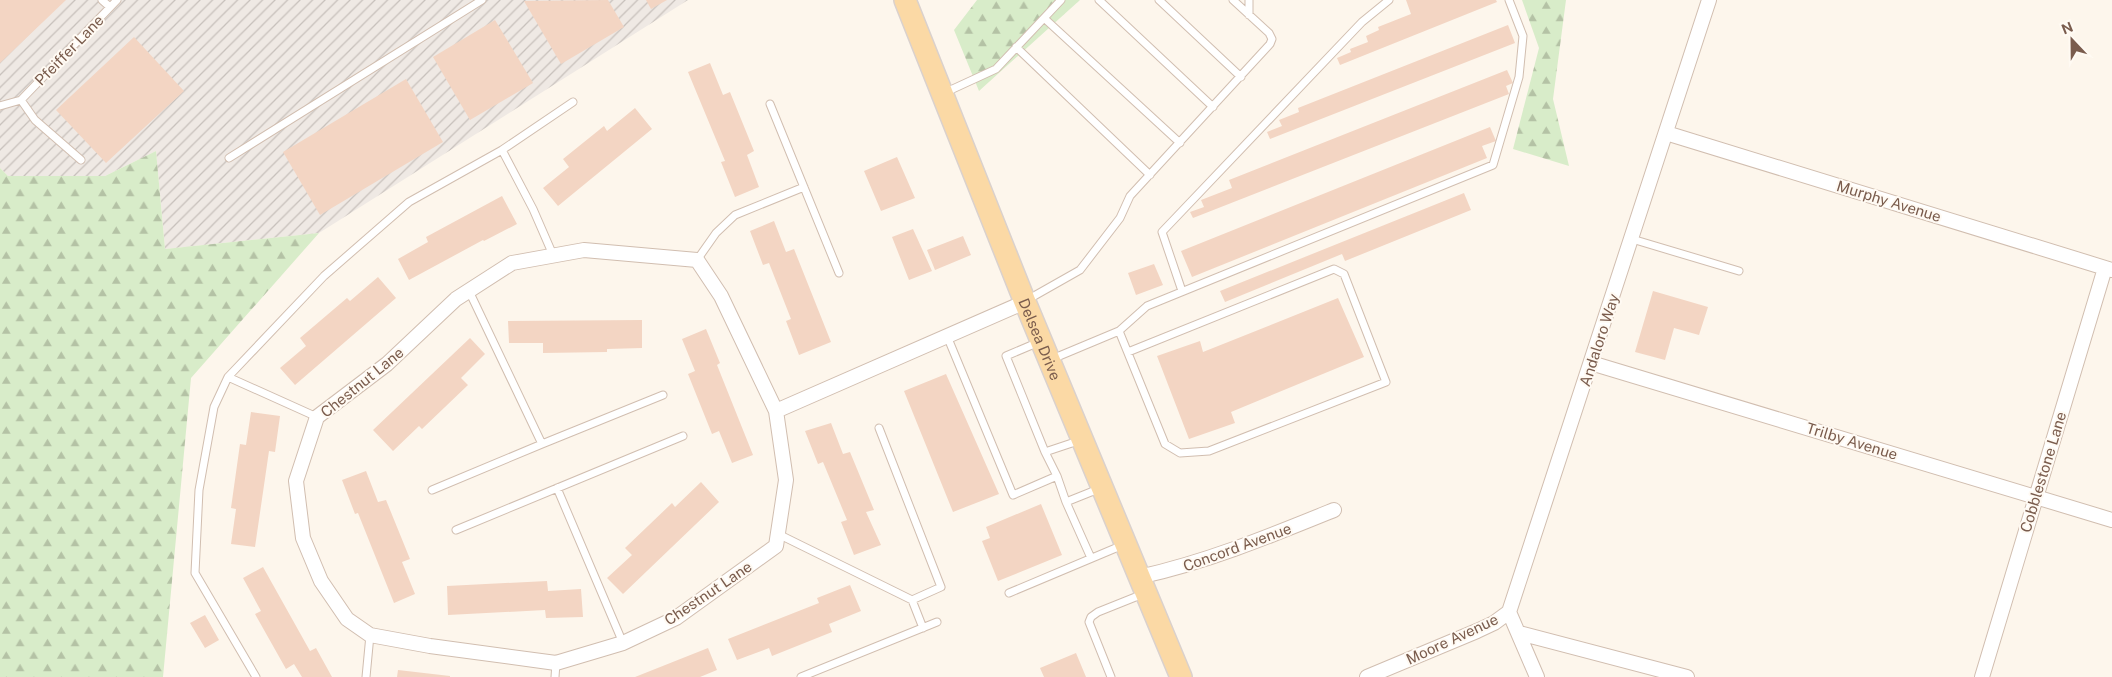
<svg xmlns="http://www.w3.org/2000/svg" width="2112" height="677" viewBox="0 0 2112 677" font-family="'Public Sans',sans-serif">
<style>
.industrial{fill:url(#industrial-furrows)}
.forest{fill:url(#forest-firs)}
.building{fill:#f3d5c3}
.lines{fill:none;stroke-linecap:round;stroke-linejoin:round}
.lane-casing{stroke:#d1beb0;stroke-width:9}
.street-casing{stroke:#d1beb0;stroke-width:16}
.primary-casing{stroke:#dad1cd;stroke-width:24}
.lane{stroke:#fff;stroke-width:7}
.street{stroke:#fff;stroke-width:14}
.primary{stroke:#fbd9a5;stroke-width:21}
.labels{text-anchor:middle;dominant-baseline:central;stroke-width:4;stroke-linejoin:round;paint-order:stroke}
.street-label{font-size:15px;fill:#7a5c4d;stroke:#fffaf3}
</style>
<defs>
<pattern id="industrial-furrows" width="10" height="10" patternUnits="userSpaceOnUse" patternTransform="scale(1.25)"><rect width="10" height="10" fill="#efe9e4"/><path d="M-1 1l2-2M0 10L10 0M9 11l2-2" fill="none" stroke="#c7c0bb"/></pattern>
<pattern id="forest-firs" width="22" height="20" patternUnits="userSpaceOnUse" patternTransform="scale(1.25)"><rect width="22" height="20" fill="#d8ecc9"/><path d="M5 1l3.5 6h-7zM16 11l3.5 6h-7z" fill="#b4c2a5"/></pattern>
</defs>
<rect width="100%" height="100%" fill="#fdf6ec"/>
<path class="industrial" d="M0 0H688L319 233 165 249 156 151 105 176H8L0 168Z"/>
<path class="forest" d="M977 0H1080L979 91 954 30Z
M1522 0H1566L1553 99 1569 166 1513 149 1539 48Z
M156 151 165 249 319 233 191 378 163 677H0V168L8 176H105Z"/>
<path class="building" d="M0 0H66L0 63Z
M608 0 624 27 561 64 524 1Z
M646 0H667L651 9Z
M1406 0H1496L1497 2 1340 65 1337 58 1351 52 1350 49 1368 42 1366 36 1379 30 1378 27 1411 14Z
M495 20 533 83 470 120 433 57Z
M1508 25 1515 43 1270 139 1267 132 1282 126 1279 120 1299 112 1298 108Z
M134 37 184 91 106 163 56 110Z
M710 63 723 95 730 92 754 151 747 155 759 187 735 197 721 162 725 161 688 72Z
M1507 70 1513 83 1506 86 1509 94 1193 218 1190 212 1204 207 1201 200 1232 188 1229 180Z
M406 79 443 142 320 215 283 152Z
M635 108 652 129 558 206 543 188 569 167 563 159 604 126 607 131Z
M1490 127 1496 141 1482 146 1487 158 1192 277 1181 251Z
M897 157 915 198 881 211 864 171Z
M1464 193 1471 210 1345 261 1342 254 1225 302 1220 291Z
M502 196 517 224 484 241 483 240 409 280 398 259 428 242 426 237Z
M774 221 786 252 794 249 831 342 799 355 786 321 791 319 769 263 763 265 750 231Z
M913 229 932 271 909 280 892 237Z
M963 236 971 255 935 270 927 250Z
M1154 264 1163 285 1136 295 1128 273Z
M378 277 396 298 295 385 280 368 306 346 300 338 347 298 350 301Z
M1653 291 1708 307 1699 335 1674 328 1665 360 1635 352Z
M1338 298 1364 357 1231 412 1235 423 1189 439 1157 356 1200 341 1203 352Z
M642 320V348L607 349V352L543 353V343H509L508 321Z
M706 329 720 363 717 365 753 455 732 463 719 431 712 434 688 374 695 371 682 339Z
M470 338 485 354 461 378 468 385 422 429 419 426 393 451 373 430Z
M946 374 999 494 953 512 904 391Z
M251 412 280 416 275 452 269 451 255 547 231 544 236 509 231 508 240 444 246 445Z
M831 423 843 454 850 452 874 510 866 512 881 545 854 555 841 522 847 520 823 462 818 464 805 431Z
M366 471 378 502 386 500 410 559 402 562 415 594 394 603 358 513 355 514 342 480Z
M701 482 719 502 623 594 607 578 632 555 625 548 672 503 675 507Z
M1041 504 1062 555 998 581 982 541 990 538 986 527Z
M263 567 310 651 316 648 332 677H302L294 664 286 669 255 614 261 611 243 578Z
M547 581 548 591 581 589 583 617 546 618 545 610 448 615 447 586Z
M850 585 861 611 829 624 832 632 772 656 769 648 737 660 728 639 819 603 817 598Z
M205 615 219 640 205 648 190 623Z
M708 648 717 670 700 677H635Z
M1076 653 1086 677H1044L1040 668Z
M398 670 450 676V677H397Z"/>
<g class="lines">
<g class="lane-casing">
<path id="lane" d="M102 0 110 7
M1099 0 1213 107
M1159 0 1241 77
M1249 15V0
M1044 18 1180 143
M1016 47 1150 175
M944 93 996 69 1061 0
M21 100 35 120 81 160
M770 104 839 273
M0 106 21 100 117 0
M502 150 533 209 553 255
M229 158 482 0
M1632 239 1739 271
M697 260 716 233 735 215 804 187
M1182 291 1162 232 1362 22 1389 0
M1027 300 1080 270 1120 218 1130 196 1270 44 1272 39 1269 33 1233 0
M1119 331 1165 444 1180 453 1209 451 1386 382 1344 274 1334 269 1128 352
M947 336 1013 495 1057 476 1045 452 1081 440
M1039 342 1006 356 1045 452
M1052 359 1119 331 1147 306 1493 165 1519 77 1523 36 1509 0
M228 377 317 417
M542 444 663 395
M1057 476 1066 502 1101 488
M557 488 623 643
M432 490 542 444 469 291
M1066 502 1091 558
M456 530 683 436
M778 534 912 600 941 587 879 428
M1009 593 1123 545
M912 600 923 628
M256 677 195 573 199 490 214 407 228 377 324 276 409 202 502 150 573 102
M366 677 370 635
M555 677 556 663
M801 677 937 622
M1111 677 1089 622 1091 617 1098 612 1143 594"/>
</g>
<g class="street-casing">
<path id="street" d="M1666 133 2112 270
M584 250 697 260 721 296 776 411 786 480 776 546 676 618 623 643 556 663 430 646 370 635 347 619 321 581 303 538 296 481 317 417 387 364 456 299 512 263Z
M1591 363 2112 520
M776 411 1025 302
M1139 577C1207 562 1270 536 1334 510
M1519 633 1687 677
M1367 677 1477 631 1494 623 1509 612
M1537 677 1509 612 1709 0
M1982 677 2105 268"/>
</g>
<g class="primary-casing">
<g id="primary">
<path id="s1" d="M905 0 1025 302 1181 677"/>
</g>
</g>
<use href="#lane" class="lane"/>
<use href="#street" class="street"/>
<use href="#primary" class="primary"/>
</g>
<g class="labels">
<g class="street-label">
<text transform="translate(69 50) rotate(-46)">Pfeiffer Lane</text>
<text transform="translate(1889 201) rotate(17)">Murphy Avenue</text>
<text stroke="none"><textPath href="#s1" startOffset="365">Delsea Drive</textPath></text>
<text transform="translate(1599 340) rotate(-72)">Andaloro Way</text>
<text transform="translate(362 382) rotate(-39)">Chestnut Lane</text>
<text transform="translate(1852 441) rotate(17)">Trilby Avenue</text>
<text transform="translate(2043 472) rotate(-73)">Cobblestone Lane</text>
<text transform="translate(1237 547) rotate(-20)">Concord Avenue</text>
<text transform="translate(708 593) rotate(-34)">Chestnut Lane</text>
<text transform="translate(1452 639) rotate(-25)">Moore Avenue</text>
</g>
</g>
<g transform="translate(2072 40) rotate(338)" stroke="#fffaf3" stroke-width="4" paint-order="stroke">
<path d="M0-4L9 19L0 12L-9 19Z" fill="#7a5c4d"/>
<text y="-8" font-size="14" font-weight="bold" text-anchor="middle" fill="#7a5c4d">N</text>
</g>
</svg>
